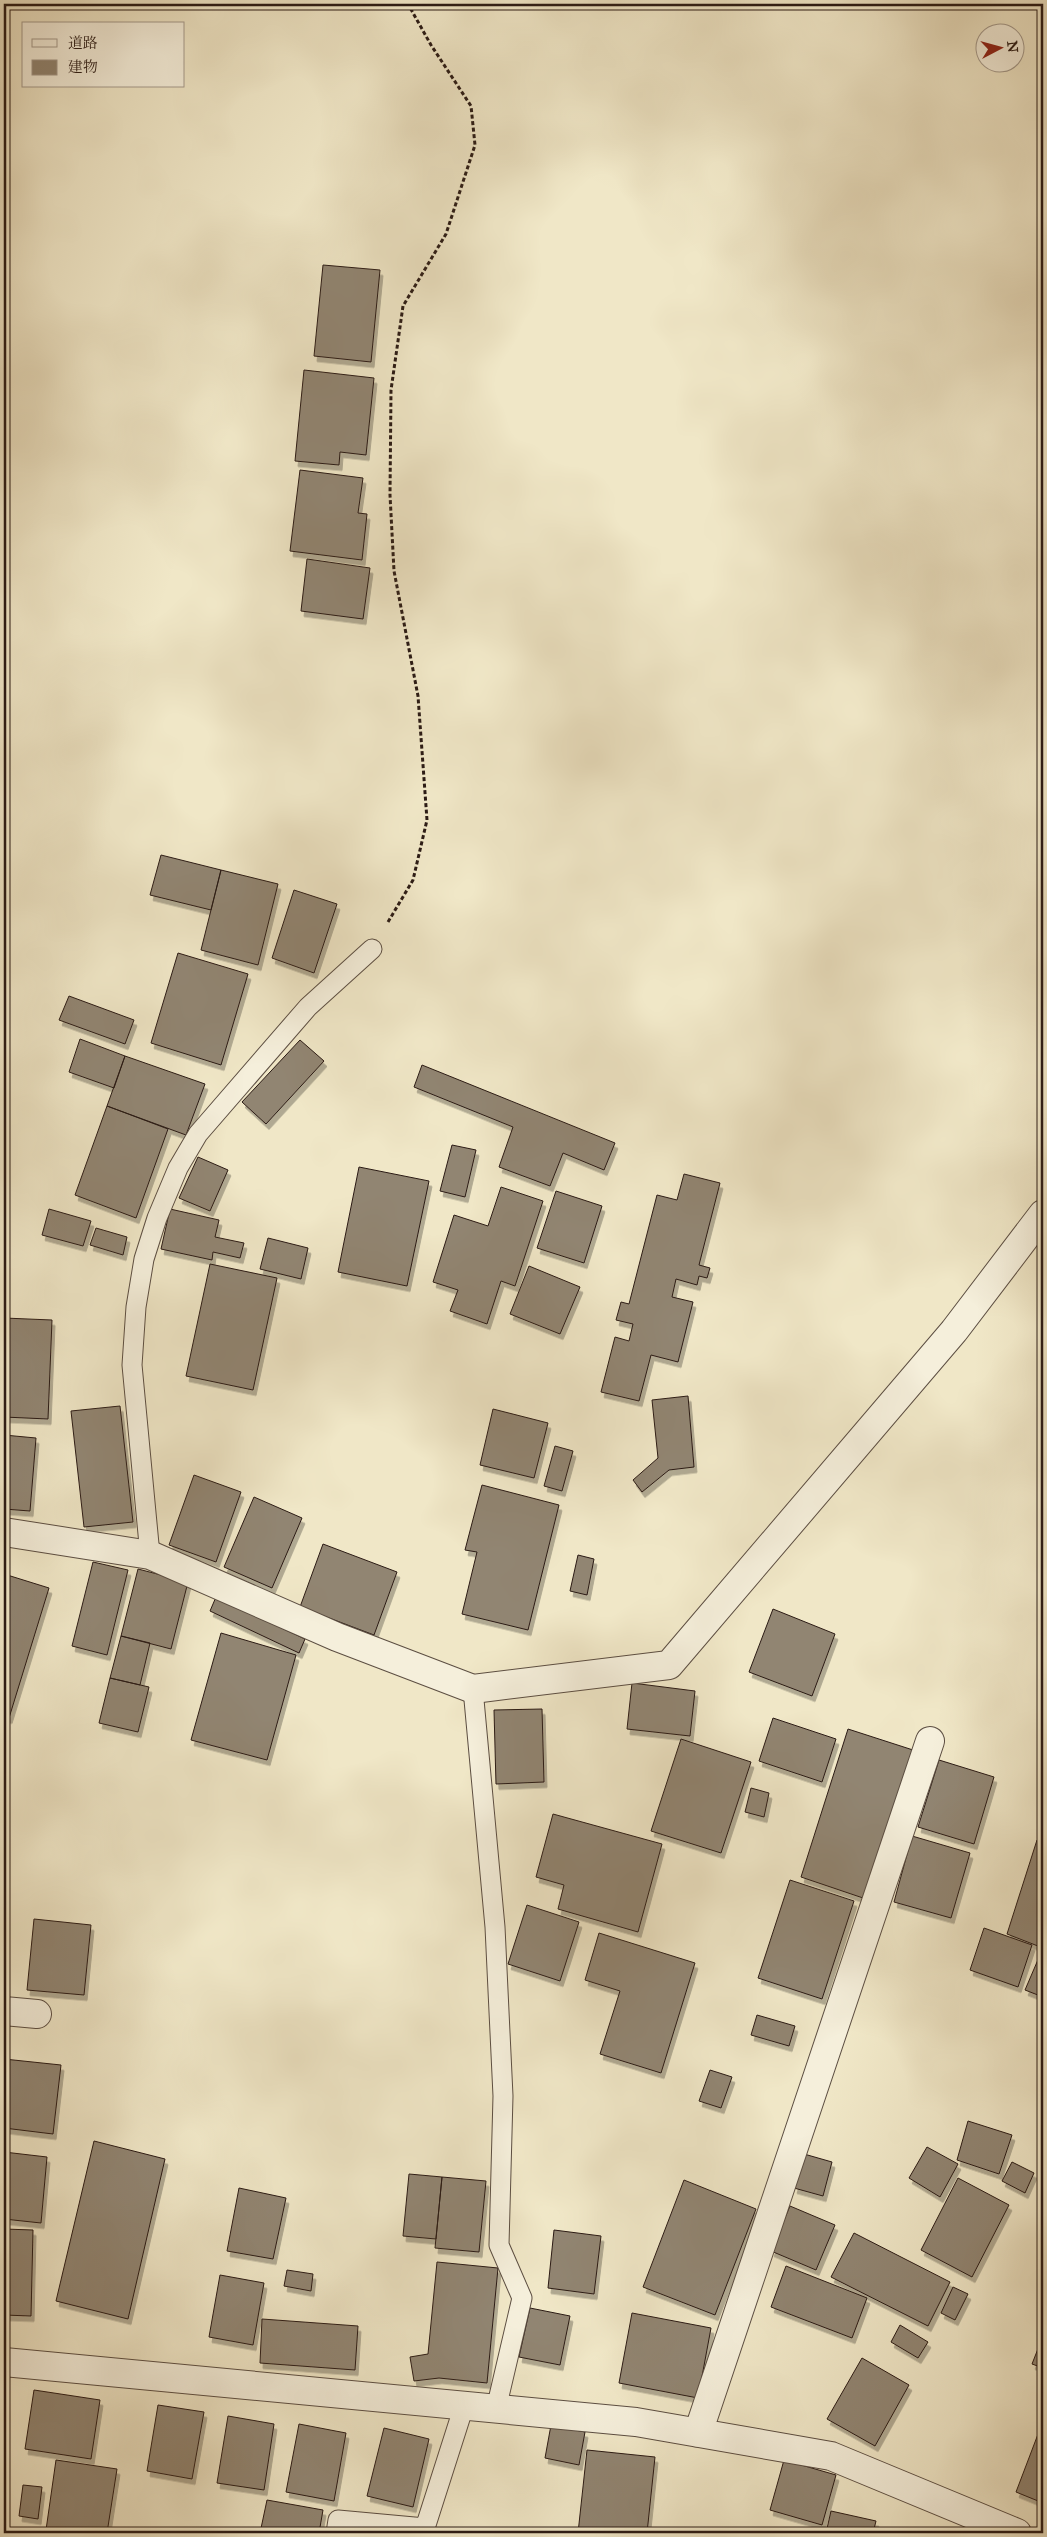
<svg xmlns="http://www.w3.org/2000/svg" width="1047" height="2537" viewBox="0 0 1047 2537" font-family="'IM FELL Great Primer','Noto Serif JP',serif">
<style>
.building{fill:#918572;stroke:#2b1b15;filter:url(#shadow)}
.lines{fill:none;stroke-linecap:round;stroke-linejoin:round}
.lane-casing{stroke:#5c4e42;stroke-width:21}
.street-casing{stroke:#5c4e42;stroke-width:30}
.path{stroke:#2b1b15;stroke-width:3;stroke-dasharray:4 2.5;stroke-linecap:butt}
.lane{stroke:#f5efdb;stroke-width:19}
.street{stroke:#f5efdb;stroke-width:28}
</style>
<defs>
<filter id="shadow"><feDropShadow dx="3" dy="5.5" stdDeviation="0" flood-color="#0004"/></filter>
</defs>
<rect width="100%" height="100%" fill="#f0e7c7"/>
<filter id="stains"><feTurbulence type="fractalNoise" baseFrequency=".004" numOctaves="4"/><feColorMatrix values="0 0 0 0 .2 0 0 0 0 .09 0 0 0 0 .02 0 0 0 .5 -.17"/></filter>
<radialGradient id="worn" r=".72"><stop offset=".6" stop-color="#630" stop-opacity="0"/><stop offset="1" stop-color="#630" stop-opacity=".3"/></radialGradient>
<path class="building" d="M323 265 380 270 371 362 314 356Z
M304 370 374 378 366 455 340 452 339 465 295 461Z
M300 470 363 478 358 513 367 514 362 560 290 551Z
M307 559 370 568 363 619 301 611Z
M161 855 221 870 211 910 150 895Z
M221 870 278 884 258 965 201 950Z
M294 890 337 904 314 973 272 958Z
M178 953 248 974 221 1065 151 1043Z
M69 996 134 1020 125 1044 59 1020Z
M80 1039 125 1056 114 1088 69 1072Z
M300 1040 324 1061 266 1124 242 1102Z
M125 1056 205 1084 186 1135 107 1106Z
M422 1065 615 1143 604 1170 563 1153 550 1186 499 1167 513 1127 414 1087Z
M107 1106 168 1129 136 1218 75 1195Z
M452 1145 476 1150 465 1197 440 1191Z
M198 1157 228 1170 210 1211 179 1198Z
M359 1167 429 1181 407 1286 338 1272Z
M684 1174 720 1183 699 1265 710 1268 707 1278 699 1276 697 1285 676 1279 672 1297 693 1302 678 1362 651 1355 639 1401 601 1392 615 1337 629 1341 633 1324 616 1320 621 1302 629 1304 657 1195 677 1200Z
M501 1187 543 1201 515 1286 501 1281 487 1324 450 1311 458 1290 433 1282 454 1215 488 1226Z
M556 1191 602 1206 584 1263 537 1248Z
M49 1209 91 1221 83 1246 42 1235Z
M170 1209 219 1220 215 1237 244 1243 240 1258 213 1252 212 1260 161 1249Z
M96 1228 127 1237 123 1255 90 1245Z
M268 1238 308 1248 301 1279 260 1269Z
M210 1264 277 1278 253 1390 186 1376Z
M529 1266 580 1287 560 1334 510 1314Z
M4 1318 52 1320 48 1419 4 1417Z
M688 1396 694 1467 669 1470 642 1492 633 1480 658 1458 652 1400Z
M120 1406 133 1522 84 1527 71 1411Z
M493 1409 548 1423 534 1478 480 1465Z
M4 1435 36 1438 30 1511 4 1509Z
M555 1446 573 1451 562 1491 544 1486Z
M194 1475 241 1492 216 1562 169 1545Z
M482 1485 559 1505 528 1630 462 1614 477 1552 465 1550Z
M254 1497 302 1518 272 1588 224 1567Z
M323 1544 397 1572 374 1635 300 1607Z
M578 1555 594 1559 587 1595 570 1591Z
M93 1562 128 1570 107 1655 72 1646Z
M138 1569 188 1582 171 1649 121 1636Z
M4 1574 49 1588 9 1718 4 1717Z
M216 1597 305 1639 299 1653 210 1611Z
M773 1609 835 1634 812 1696 749 1672Z
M221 1633 296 1655 267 1760 191 1740Z
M121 1636 150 1643 140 1685 110 1678Z
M110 1678 149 1687 138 1732 99 1723Z
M632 1683 695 1691 690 1736 627 1729Z
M542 1709 544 1782 496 1784 494 1710Z
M773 1718 836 1739 822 1782 759 1761Z
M848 1729 913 1750 866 1899 801 1877Z
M681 1739 751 1762 721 1853 651 1831Z
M939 1760 994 1777 974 1844 918 1827Z
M751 1788 769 1793 764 1817 745 1812Z
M553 1814 662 1844 638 1932 558 1909 564 1885 536 1877Z
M912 1836 970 1853 951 1918 894 1902Z
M1037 1840 1043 1842V1948L1007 1934Z
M790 1880 854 1901 822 1999 758 1978Z
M527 1905 579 1922 560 1981 508 1964Z
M34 1919 91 1925 84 1995 27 1990Z
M984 1928 1032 1945 1018 1987 970 1970Z
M599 1933 695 1963 661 2073 600 2054 620 1991 585 1980Z
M1043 1948V1997L1025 1990Z
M757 2015 795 2026 789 2046 751 2035Z
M4 2059 61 2065 53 2134 4 2128Z
M710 2070 732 2077 721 2108 699 2101Z
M968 2121 1012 2135 999 2174 957 2160Z
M94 2141 165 2159 128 2319 56 2301Z
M927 2147 958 2164 940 2197 909 2178Z
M4 2152 47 2157 41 2223 4 2219Z
M804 2154 832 2162 823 2196 794 2188Z
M1012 2162 1034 2173 1025 2193 1002 2181Z
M409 2174 442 2177 436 2239 403 2236Z
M442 2177 486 2181 479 2252 435 2248Z
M958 2178 1009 2205 972 2277 921 2250Z
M684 2180 756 2209 715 2315 643 2287Z
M239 2188 286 2198 273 2259 227 2251Z
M790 2206 835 2225 816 2270 771 2251Z
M4 2229 33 2230 31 2316 4 2315Z
M554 2230 601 2236 594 2294 548 2288Z
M854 2233 950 2282 928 2326 831 2277Z
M437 2262 498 2268 487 2383 439 2378 414 2381 410 2357 428 2354Z
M786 2266 867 2298 852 2338 771 2307Z
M287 2270 313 2274 311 2291 284 2286Z
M220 2275 264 2283 253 2345 209 2337Z
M953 2287 968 2294 955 2320 941 2313Z
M530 2308 570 2316 560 2365 519 2357Z
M632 2313 711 2328 698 2398 619 2383Z
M262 2319 358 2326 355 2370 260 2363Z
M900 2325 928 2342 918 2358 891 2342Z
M1043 2336V2368L1032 2364Z
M862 2358 909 2385 875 2446 827 2419Z
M34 2390 100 2400 91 2459 25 2449Z
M158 2405 204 2412 192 2479 147 2471Z
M228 2416 274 2424 264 2490 217 2483Z
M1043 2421V2503L1016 2492Z
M299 2424 346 2433 334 2501 286 2492Z
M551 2425 585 2432 579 2465 545 2458Z
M384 2428 429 2439 413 2507 367 2496Z
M587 2450 655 2457 647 2533H578Z
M56 2460 117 2469 107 2533H66L46 2530Z
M784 2460 836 2475 822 2525 770 2510Z
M23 2485 42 2487 38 2519 19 2516Z
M267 2500 323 2510 319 2533H260Z
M831 2511 876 2521 873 2533H826Z"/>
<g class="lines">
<g class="lane-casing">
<path id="lane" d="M150 1555 132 1365 136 1307 144 1259 157 1218 178 1168 198 1134 308 1007 372 949
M473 1689 495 1927 503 2096 499 2245 522 2298 496 2409
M336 2533 338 2520 425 2528 464 2406"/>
</g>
<g class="street-casing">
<path id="street" d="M4 1532 150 1555 337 1637 473 1689 669 1665 954 1331 1043 1214
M4 2011 37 2014
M4 2362 636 2422 831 2456 1017 2533
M698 2433 930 1741"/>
</g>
<path class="path" d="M388 922 413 880 427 820 418 696 394 571 390 495 391 390 403 306 446 234 475 145 471 106 431 45 408 4"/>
<use href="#lane" class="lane"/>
<use href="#street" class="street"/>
</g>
<rect width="1047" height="2537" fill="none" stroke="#f0e7c7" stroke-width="20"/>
<rect x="5" y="5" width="1037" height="2527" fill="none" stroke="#2b1b15" stroke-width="2.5"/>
<rect x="10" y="10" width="1027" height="2517" fill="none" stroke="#2b1b15"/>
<rect x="22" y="22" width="162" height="65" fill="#f5efdb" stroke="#a49a8c"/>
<rect x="32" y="39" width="25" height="8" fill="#f5efdb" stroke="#a49a8c"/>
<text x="68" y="48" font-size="15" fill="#2b1b15">道路</text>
<rect x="32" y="60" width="25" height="15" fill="#918572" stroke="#a49a8c"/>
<text x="68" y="72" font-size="15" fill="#2b1b15">建物</text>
<g transform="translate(1000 48) rotate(84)"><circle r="24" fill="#f5efdb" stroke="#a49a8c"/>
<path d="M0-4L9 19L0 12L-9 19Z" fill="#8f2418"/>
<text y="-8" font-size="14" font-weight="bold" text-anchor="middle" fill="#2b1b15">N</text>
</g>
<rect width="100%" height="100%" filter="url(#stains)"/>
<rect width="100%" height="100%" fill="url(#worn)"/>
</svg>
